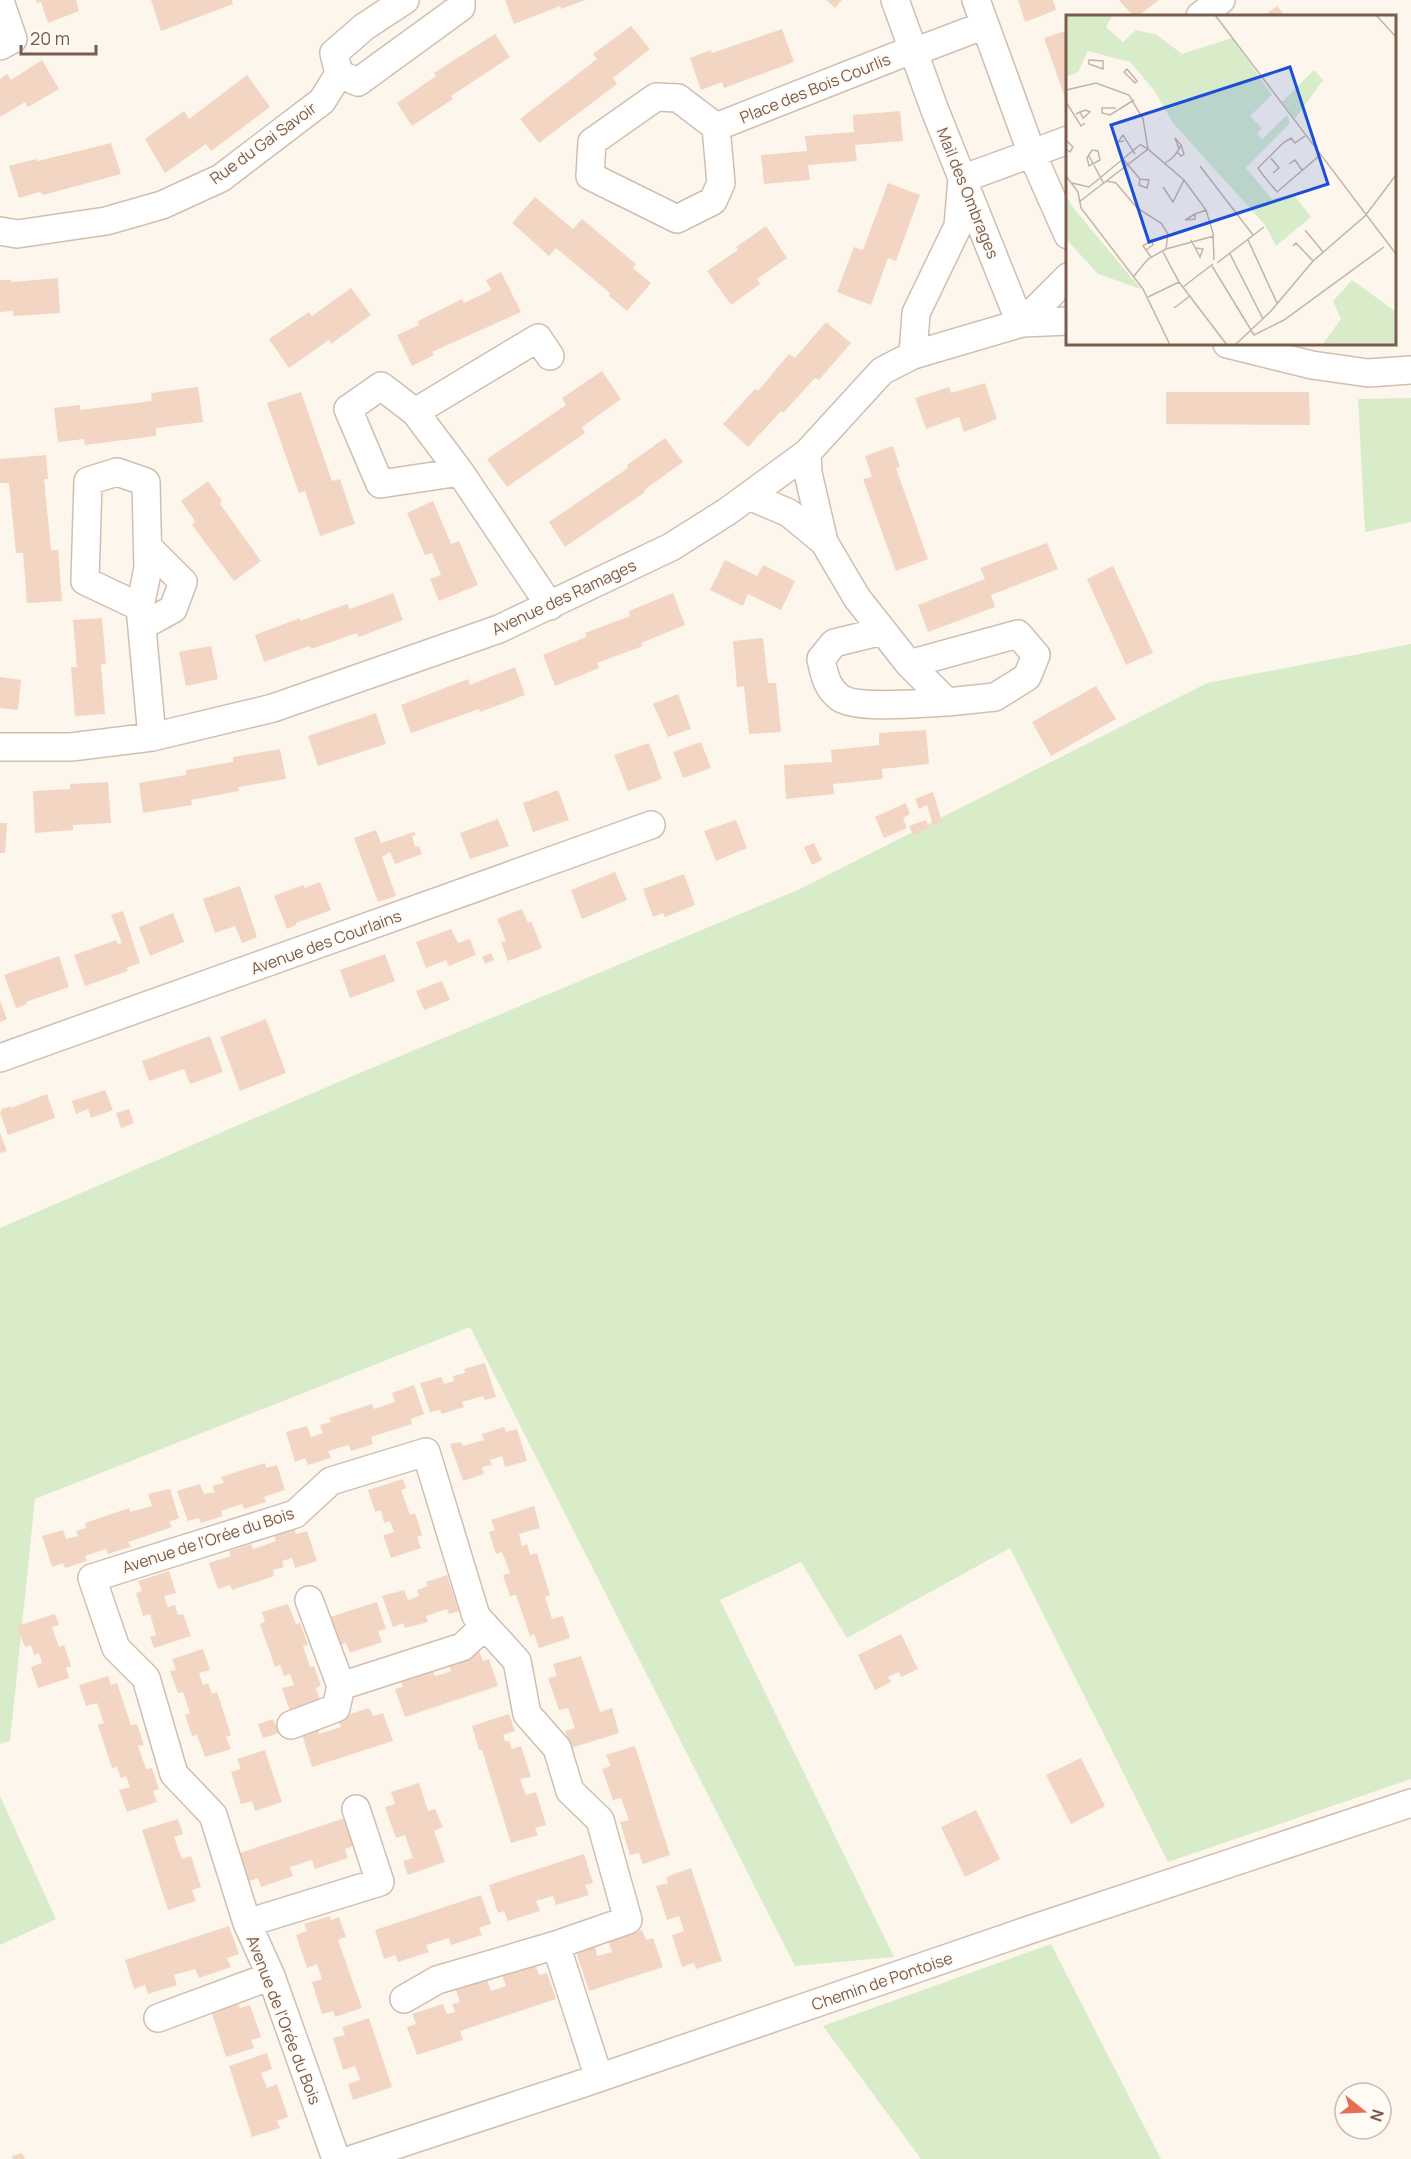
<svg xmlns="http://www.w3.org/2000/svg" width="1411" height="2159" viewBox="0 0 1411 2159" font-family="Manrope,sans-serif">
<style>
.green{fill:#d8ecc9}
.building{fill:#f3d5c3}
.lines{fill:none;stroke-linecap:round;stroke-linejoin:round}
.street-casing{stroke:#d1beb0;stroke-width:30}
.street{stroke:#fff;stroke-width:27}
.labels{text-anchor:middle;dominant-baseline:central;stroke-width:4.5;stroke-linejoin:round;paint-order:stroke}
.street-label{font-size:16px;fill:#7a5c4d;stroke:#fffaf3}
.inset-road{fill:none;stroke:#c5b3a7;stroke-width:1.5}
.view{fill:#1d4ed8;fill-opacity:0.15;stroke:#1d4ed8;stroke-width:3}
.inset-edge{fill:none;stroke:#7a5c4d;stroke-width:3}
</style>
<rect width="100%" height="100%" fill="#fdf6ec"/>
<path class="green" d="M1411 398V522L1365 532 1358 399Z
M1411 644V1779L1168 1862 1010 1548 847 1638 801 1562 720 1600 894 1957 795 1966 470 1327 35 1499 10 1741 0 1744V1228L350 1077 800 889 1207 683Z
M0 1796 56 1919 0 1945Z
M1051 1944 1161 2159H921L823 2026Z"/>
<path class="building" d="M36 0H76L79 11 48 23 41 2 37 3Z
M151 0H232L233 4 161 31Z
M505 0H585L561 9 560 6 514 24Z
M826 0H842L835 8Z
M1018 0H1053L1056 10 1025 22Z
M1119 0H1159L1138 16H1133Z
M1277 6 1285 16H1264Z
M631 26 650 49 613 78 617 84 539 143 520 119 597 59 593 54Z
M782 29 794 62 724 88 722 82 701 90 690 58 711 50 712 53Z
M1068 30V103H1067L1044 38Z
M495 34 510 57 451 96 453 99 412 126 397 103 436 76 434 73Z
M42 60 59 89 28 107 25 102 0 117V79L7 74 11 80Z
M247 75 270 107 211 151 206 144 165 173 145 139 184 111 189 119Z
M900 111 903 141 855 145 857 161 808 165 810 180 764 184 761 155 807 151 805 136 854 132 853 115Z
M111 143 121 174 43 195 40 192 19 198 9 166 36 159 38 161Z
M888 183 920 195 896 261 888 258 871 305 837 292 854 247 863 250Z
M535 197 573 229 582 219 636 264 633 268 651 283 627 311 609 296 610 293 556 248 549 256 512 223Z
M766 226 787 258 757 279 760 284 731 305 707 271 738 250 736 247Z
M501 272 521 312 432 352 434 355 412 366 397 335 419 325 418 321 462 299 464 303 491 290 486 280Z
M58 278 60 313 14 316 13 311 0 312V280H11L12 282Z
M351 288 371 315 331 344 329 340 289 368 269 339 309 312 312 316Z
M826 322 851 343 819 380 815 378 783 413 781 411 748 447 723 424 755 389 758 391 789 354 795 358Z
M602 371 621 399 582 427 585 433 507 487 487 459 566 405 562 398Z
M985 383 997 419 964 432 959 417 926 429 915 398 949 387 951 393Z
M198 387 203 422 156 428V436L85 445 84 439 58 442 54 408 80 405V410L152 401 151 393Z
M301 392 332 481 340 479 355 524 320 536 305 491 299 493 267 403Z
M1166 392H1309L1310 425 1166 424Z
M665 438 683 462 644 490 645 492 565 547 549 522 628 468 627 465Z
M893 446 900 467 896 468 928 559 896 571 863 479 872 477 865 456Z
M46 455 48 479H44L51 550H58L62 601 27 603 23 553H16L9 483H0V459Z
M208 481 222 501 220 504 261 561 234 581 192 525 195 521 181 501Z
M433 501 451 544 459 541 478 585 439 601 430 579 441 575 432 553 425 555 407 513Z
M1047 543 1058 569 991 595 995 607 928 632 918 605 985 579 980 568Z
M725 560 757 576 763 565 795 581 781 610 748 594 743 606 710 590Z
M1113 566 1153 653 1126 665 1087 579Z
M393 593 403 620 359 637 357 633 311 649 309 646 264 662 255 635 300 618V621L347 604 350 609Z
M673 593 685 625 641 643 643 646 597 663 599 668 555 686 543 655 586 637 585 633 630 616 629 611Z
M102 618 106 664H101L105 714 75 716 71 667H77L73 620Z
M763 638 768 683H776L781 732 749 734 744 686 737 687 733 641Z
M211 646 218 679 186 686 179 652Z
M515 667 525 695 480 712 479 709 411 733 401 705 468 679 470 685Z
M0 677 21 680 18 710 0 708Z
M1096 686 1116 719 1051 756 1032 722Z
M678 694 691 729 668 737 653 704Z
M376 713 386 744 318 766 308 736Z
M926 730 929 764 882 769 883 779 833 784 834 794 786 799 784 765 832 762 831 750 879 745V733Z
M701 742 711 768 683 778 673 752Z
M649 743 662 779 628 791 614 755Z
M280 749 286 779 238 787 239 791 191 800 192 805 143 813 139 783 186 775V770L233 762V757Z
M108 782 111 823 73 825V830L35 833 33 791 70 789V784Z
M558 790 569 820 533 832 523 803Z
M933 792 942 822 933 826 927 805 919 809 915 799Z
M906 803 910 814 903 818 907 828 884 838 875 817Z
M498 819 509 846 470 859 460 833Z
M736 820 747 848 716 861 704 831Z
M926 820 929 828 913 835 909 826Z
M0 823H7L5 853H0Z
M376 830 381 843 414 832 416 835 412 836 415 847 419 846 422 854 395 864 390 852 382 857 396 896 378 902 354 838Z
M814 843 822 860 812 865 804 847Z
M615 872 627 900 582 919 571 890Z
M684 874 695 905 665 917 663 913 653 917 643 889Z
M320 882 331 910 296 923V925L287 929 274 896 303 885 305 888Z
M240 886 257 937 242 943 235 926 215 933 203 899Z
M522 909 528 923 531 921 542 948 508 961 501 942 506 941 497 919Z
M123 911 140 963 126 968 128 971 85 986 74 955 116 940 118 944 122 943 111 915Z
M173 913 184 942 150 956 139 927Z
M451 929 458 943 470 939 476 955 449 966 446 960 426 968 416 942Z
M491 953 494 960 485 964 482 957Z
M385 954 395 981 350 998 340 970Z
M59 956 69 987 26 1002 27 1004 16 1008 4 975Z
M442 981 450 1000 424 1010 416 991Z
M0 1001 7 1019 0 1022Z
M266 1019 286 1073 240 1091 220 1037Z
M210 1036 223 1072 190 1084 184 1069 149 1081 142 1061Z
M105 1090 113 1110 91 1118 88 1109 76 1114 72 1101Z
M47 1094 55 1118 8 1135 0 1113 2 1109 11 1106V1108Z
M129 1109 134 1123 121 1128 116 1113Z
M0 1133 7 1151 0 1153Z
M485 1363 496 1397 485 1400 483 1396 462 1402 464 1407 442 1414 440 1410 430 1412 420 1383 441 1377 444 1384 454 1381 453 1376 465 1373 464 1369Z
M414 1385 424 1414 411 1419 412 1424 371 1437 373 1444 351 1451 349 1445 328 1451 331 1458 308 1465 305 1458 295 1462 286 1432 307 1426 311 1437 323 1433 320 1425 331 1422 329 1418 372 1404 374 1409 395 1402 392 1393Z
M504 1427 506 1432 517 1429 527 1461 505 1467 502 1456 490 1460 492 1465 482 1467 484 1474 463 1481 450 1444 461 1442 463 1446 484 1440 482 1434Z
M265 1463 266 1468 277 1465 285 1490 264 1497 266 1502 244 1509 242 1504 221 1511 223 1516 201 1523 199 1518 188 1521 177 1491 200 1484 204 1494 215 1492 212 1486 224 1483 221 1477Z
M403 1479 406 1488 401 1490 410 1515 415 1513 422 1535 417 1537 421 1548 391 1558 383 1535 394 1532 390 1521 384 1523 381 1510 375 1512 368 1490Z
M170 1489 179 1518 169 1522 172 1527 128 1542 131 1547 120 1550 108 1554 106 1549 85 1556 87 1561 65 1568 63 1563 52 1567 42 1536 63 1530 66 1539 78 1536 76 1531 86 1528 85 1523 129 1508 130 1512 152 1506 148 1494Z
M534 1506 540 1528 519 1534 522 1546 527 1544 530 1555 537 1553 550 1595 545 1597 552 1619 563 1616 570 1638 539 1648 534 1634 530 1636 516 1595 510 1596 503 1575 510 1573 502 1552 496 1554 489 1532 495 1530 491 1520Z
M294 1529 296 1534 307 1531 317 1561 295 1568 292 1558 282 1561 284 1567 273 1570 274 1576 232 1590 230 1585 218 1589 209 1563 231 1556 229 1551 251 1544 253 1549 276 1541 274 1536Z
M169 1571 176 1593 164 1596 168 1607 175 1605 178 1615 183 1614 191 1636 154 1648 150 1637 156 1635 150 1614 143 1616 136 1593 142 1591 138 1581Z
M447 1575 459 1611 449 1614 447 1609 426 1616 428 1622 405 1628 403 1623 393 1627 382 1596 404 1590 408 1600 419 1596 417 1590 428 1586 426 1582Z
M377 1602 386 1629 378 1631 382 1642 350 1653 346 1643 339 1645 330 1617Z
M288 1604 296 1624 300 1623 308 1645 303 1646 310 1667 314 1666 321 1686 316 1688 321 1703 291 1714 282 1688 294 1685 290 1674 284 1676 280 1665 275 1667 260 1624 265 1622 262 1612Z
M55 1614 59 1625 52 1627 59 1647 64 1645 71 1666 66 1668 69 1678 38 1688 31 1667 42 1663 39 1653 34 1655 31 1645 25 1647 17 1626Z
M901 1634 918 1669 901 1677 899 1672 888 1677 891 1682 875 1690 858 1655Z
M203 1649 210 1670 199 1673 203 1685 208 1683 212 1694 217 1692 231 1735 226 1737 231 1749 205 1757 197 1735 192 1736 185 1715 190 1713 183 1692 178 1693 170 1671 176 1670 172 1659Z
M479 1651 483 1661 489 1659 498 1686 405 1717 395 1689 403 1687 400 1676 431 1666 435 1676 443 1674 451 1671 447 1660Z
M581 1656 600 1712 612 1708 619 1733 571 1748 565 1731 575 1728 568 1708 559 1710 548 1678 557 1676 553 1664Z
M108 1676 111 1685 117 1683 131 1725 137 1724 144 1745 138 1746 146 1769 152 1768 159 1789 153 1791 157 1802 127 1812 119 1790 130 1787 126 1776 121 1778 117 1767 112 1768 98 1725 104 1723 97 1703 86 1706 79 1685Z
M369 1708 373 1716 383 1713 393 1741 312 1767 301 1731 316 1725 319 1734 341 1727 338 1718Z
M509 1714 515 1731 503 1735 505 1741H509L512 1749 521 1746 531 1777 520 1779 523 1788 526 1795 536 1792 546 1825 535 1828 538 1835 511 1843 482 1750H479L472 1726Z
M273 1719 279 1733 263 1738 258 1724Z
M635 1746 670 1855 643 1864 639 1853 630 1855 620 1822 629 1820 621 1798 613 1800 602 1769 611 1766 606 1755Z
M265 1750 282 1802 255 1811 252 1801 241 1804 231 1772 241 1769 237 1759Z
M1081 1758 1105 1806 1071 1824 1046 1775Z
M419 1783 428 1811 435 1809 443 1827 434 1831 445 1862 408 1875 403 1861 413 1858 405 1835 396 1838 385 1807 395 1804 391 1792Z
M976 1810 1000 1859 965 1877 941 1827Z
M345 1818 354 1846 345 1849 348 1858 315 1869 312 1860 290 1867 293 1876 261 1887 258 1878 247 1882 237 1854Z
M178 1819 183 1834 174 1837 182 1859 191 1856 201 1887 192 1890 196 1901 168 1910 142 1830Z
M584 1854 593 1883 585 1885 589 1895 556 1905 553 1896 536 1901 540 1911 508 1921 504 1911 498 1913 489 1885Z
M691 1868 722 1961 696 1969 694 1963 682 1967 672 1935 684 1931 679 1916 667 1920 656 1886 668 1883 666 1877Z
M481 1895 491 1924 479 1928 482 1935 451 1945 449 1938 426 1945 429 1952 398 1962 395 1955 384 1959 375 1930Z
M330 1916 331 1920 339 1917 346 1937 338 1940 362 2008 335 2017 333 2011 322 2014 312 1982 322 1979 317 1964 307 1968 296 1935 307 1931 304 1924Z
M229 1926 239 1954 227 1958 231 1967 199 1978 195 1969 174 1975 177 1985 148 1994 145 1985 134 1989 125 1960Z
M642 1930 646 1940 653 1938 663 1967 589 1991 577 1955 580 1950 595 1946 597 1956 612 1952 608 1941Z
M535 1964 539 1975 547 1973 556 1999 460 2031 463 2040 417 2055 407 2027 416 2024 412 2014 443 2004 447 2014 455 2012 452 2004 460 2002 456 1990 487 1980 491 1991 506 1986 502 1975Z
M238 2002 240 2008 250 2005 261 2037 251 2040 254 2048 226 2057 211 2010Z
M369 2018 392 2087 353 2100 348 2084 360 2080 355 2066 343 2070 333 2038 345 2035 342 2027Z
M267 2053 272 2069 261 2073 267 2088 277 2084 288 2117 277 2121 280 2128 252 2137 229 2066Z
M22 2153 25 2159H13L12 2156Z"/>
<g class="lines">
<g class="street-casing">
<path id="street" d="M895 0 934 108 1015 310 1022 323 1068 277
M976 0 1032 154 1068 235
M0 1 13 39 0 46
M1200 16 1221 0
M339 74 358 82 461 7V0
M716 127 678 98 656 97 592 142 590 176 677 219 713 201 721 183 716 127 901 54 914 52 985 25
M0 231 17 234 106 221 162 205 221 178 322 101 339 74 334 53 364 27 405 0
M1227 344 1312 365 1368 373 1411 370
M913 355 916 313 958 226 962 179 1068 140
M415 412 460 472
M807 453 808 473 824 542 857 598 909 664 947 702 995 697 1027 677 1036 655 1018 634 909 664
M749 496 789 513 824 542
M550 606 460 472 380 484 348 409 381 386 415 412 538 338 550 356
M140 607 148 568 146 482 117 472 88 481 85 581 140 607 152 737
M142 626 173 609 183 582 148 547
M883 631 834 643 821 659C824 673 826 687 839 697 855 710 924 703 947 702
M0 747H71L152 737 273 708 499 629 671 547 728 511 807 453 882 371 913 355 1022 323 1068 321
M0 1058 651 825
M309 1600 341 1686 462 1647 485 1626
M291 1725 336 1708 341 1686
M247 1923 380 1882 356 1809
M404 1999 437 1980 556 1945
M158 2018 271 1976
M336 2159 271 1976 247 1923 213 1815 174 1774 146 1678 116 1648 92 1578 295 1514 331 1481 426 1452 476 1616 517 1661 527 1714 557 1748 570 1791 600 1820 628 1920 556 1945 599 2078
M353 2159 581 2084 1026 1931 1411 1803"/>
</g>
<use href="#street" class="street"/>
</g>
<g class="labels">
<g class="street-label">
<text transform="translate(815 88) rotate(-22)">Place des Bois Courlis</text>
<text transform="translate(263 143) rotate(-36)">Rue du Gai Savoir</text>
<text transform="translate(968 193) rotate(68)">Mail des Ombrages</text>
<text transform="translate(564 597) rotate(-25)">Avenue des Ramages</text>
<text transform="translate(326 942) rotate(-20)">Avenue des Courlains</text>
<text transform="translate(208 1540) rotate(-18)">Avenue de l'Orée du Bois</text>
<text transform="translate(882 1981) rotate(-19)">Chemin de Pontoise</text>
<text transform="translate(284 2020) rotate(69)">Avenue de l'Orée du Bois</text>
</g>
</g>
<g transform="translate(1066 15)">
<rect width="330" height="330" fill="#fdf6ec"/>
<path d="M0 0H47L40 12 57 27 70 15 91 20 116 39 166 23 206 80 184 101 196 113 191 119 196 124 221 100 224 108 180 153 206 184 227 179 245 202 210 231 199 210 107 108 88 75 64 47 22 36 12 57 0 62ZM248 55 257 65 229 104 216 87ZM0 182 9 195 75 274 32 259 0 224ZM286 265 330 297V330H256L275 304 267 286Z" fill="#d8ecc9"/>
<path class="inset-road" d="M149 0 330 239M310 0 330 22M23 45 37 46V54L23 49ZM61 54 71 66 69 68 58 57ZM0 75 30 68 63 80 77 104 82 134 118 165 140 195 147 218 148 245M0 87 15 111 19 108M50 93H36V98L44 100 68 85M10 99 14 97 20 95 24 97 17 103 14 97M239 121 229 128 225 123 217 128 192 153 197 160 211 177 253 141M0 125 7 132 4 137 0 134M58 126 52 127 57 120 69 139M26 135 32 136 34 145 23 151 21 143ZM111 137 115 141 118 139 115 130M23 141 38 169M205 143 213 153 207 158M58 145 74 164 83 165 81 173 73 170 74 164M99 148 105 144 109 140 113 134 115 130 109 123 113 134M223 149 229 145 236 155M134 151 187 220M0 161 12 177 15 193 77 274 104 330M41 166 50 168 71 193 95 208 102 219 100 234M6 168 23 172 75 129M97 172 107 187 118 165M13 187 82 134 75 130M129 199 119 205 129 204V199L140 195M239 215 257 237M125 225 134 242 137 234 130 233M182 225 211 288M227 231 230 228 247 246M80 235 87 230 86 225 77 231 85 242M97 237 113 267 161 330M164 239 197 304M151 248 198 212M146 251 188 320 218 305 318 232M68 261 82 244 100 234 148 221M117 272 147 249M82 282 113 267M108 293 124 281M169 330 205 296 247 246 299 201 330 160"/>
<path class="view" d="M224 52 262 169 83 227 45 110Z"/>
<rect width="330" height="330" class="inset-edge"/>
</g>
<g transform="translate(1363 2111) rotate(108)"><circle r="28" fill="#fffaf3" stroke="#cabbb1" stroke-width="1.5"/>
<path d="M0-4.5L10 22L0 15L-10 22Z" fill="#e76f51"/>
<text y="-9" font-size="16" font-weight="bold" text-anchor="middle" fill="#7a5c4d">N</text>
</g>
<path d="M21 45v9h75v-9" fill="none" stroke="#7a5c4d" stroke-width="3"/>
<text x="30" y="45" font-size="18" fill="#7a5c4d" stroke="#fffaf3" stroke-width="4.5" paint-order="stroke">20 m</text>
</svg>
